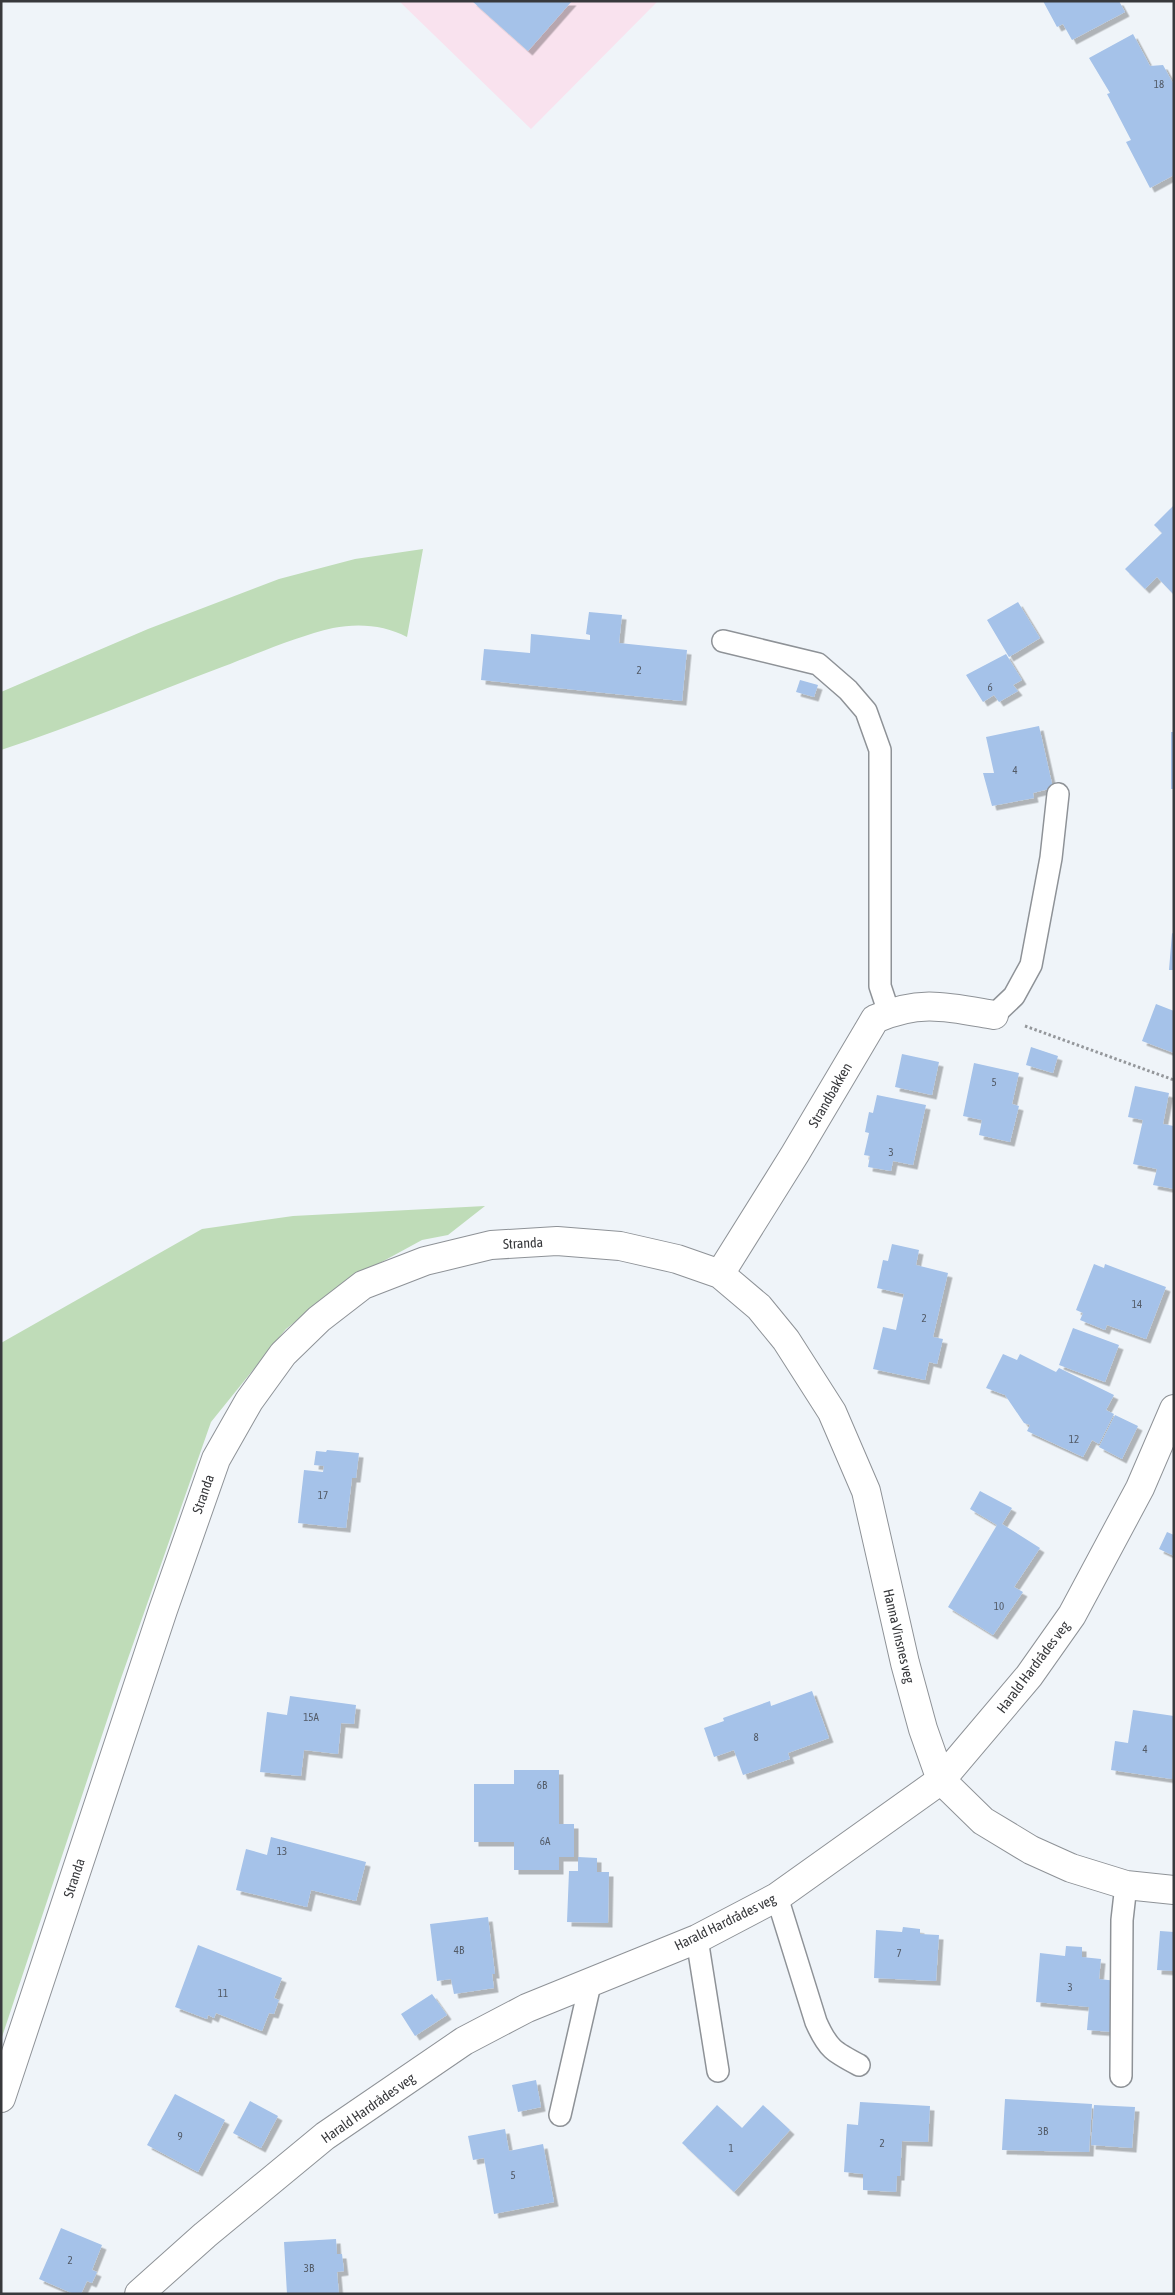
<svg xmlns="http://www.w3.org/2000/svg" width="1175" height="2295" viewBox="0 0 1175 2295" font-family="'Asap Condensed',sans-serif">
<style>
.commercial{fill:#f9e2ee}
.green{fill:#bfdcb8}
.building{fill:#a5c2e9;filter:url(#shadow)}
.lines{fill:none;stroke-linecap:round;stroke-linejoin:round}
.service-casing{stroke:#8e9297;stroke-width:24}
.minor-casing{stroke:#8e9297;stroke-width:30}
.path{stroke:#94979b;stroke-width:3;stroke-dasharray:2.5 2.5;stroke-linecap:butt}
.service{stroke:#fff;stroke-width:21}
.minor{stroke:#fff;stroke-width:28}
.labels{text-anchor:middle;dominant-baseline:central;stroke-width:4;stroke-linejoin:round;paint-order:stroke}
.number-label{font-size:11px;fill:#535b67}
.street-label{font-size:14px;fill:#38393c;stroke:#fff}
</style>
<defs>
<filter id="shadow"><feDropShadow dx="4.5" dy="4.5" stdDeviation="0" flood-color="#0004"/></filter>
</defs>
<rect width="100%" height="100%" fill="#eff4f9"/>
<path class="commercial" d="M399 1H472L528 51 572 1H658L531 129Z"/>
<path class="green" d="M423 549 407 637C385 625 358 623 333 628 298 636 256 654 222 667 148 695 76 725 1 750V692L148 629 279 579 355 559Z
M485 1206 448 1235 422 1240 345 1282 286 1329 211 1422 119 1684 1 2040V1343L202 1229 293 1216Z"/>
<path class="building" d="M472 1H572L528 51Z
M1043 1H1119L1125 12 1072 40 1063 24 1057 27Z
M1133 34 1150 66 1163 65 1174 85V175L1150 188 1126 142 1131 140 1107 94 1110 93 1089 58Z
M1174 505V595L1157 577 1145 589 1125 569 1162 533 1154 525Z
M1018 602 1040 638 1009 657 987 620Z
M589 612 622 615 619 643 687 650 682 701 481 680 484 649 530 653 531 634 590 640V635L586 634Z
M1006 654 1022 680 1013 685 1018 691 999 702 994 695 983 702 966 675Z
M800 680 818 685 814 697 796 692Z
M1039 726 1053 788 1033 793 1034 798 992 806 983 773H994L986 737Z
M1171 732H1174V789H1171Z
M1172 933 1174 934V970H1169Z
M1156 1004 1174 1011V1053L1142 1041Z
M1031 1047 1058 1056 1053 1073 1026 1065Z
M902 1054 939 1062 932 1095 895 1087Z
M974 1063 1019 1073 1012 1104 1019 1106 1010 1142 979 1135 982 1120 963 1116Z
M1135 1086 1169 1093 1163 1124 1174 1126V1189L1153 1185 1157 1169 1133 1164 1143 1120 1128 1117Z
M877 1095 926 1105 913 1165 893 1161 891 1171 868 1167 870 1156 864 1155 869 1133 865 1132 869 1112 873 1113Z
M892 1244 919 1250 916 1265 948 1273 933 1337 943 1339 937 1364 929 1362 925 1380 873 1369 883 1327 896 1330 904 1294 877 1288 883 1260 888 1261Z
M1094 1264 1104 1268 1105 1264 1166 1287 1146 1339 1107 1325 1105 1330 1080 1320 1083 1313 1076 1310Z
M1073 1328 1119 1345 1105 1382 1059 1365Z
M1003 1354 1017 1360 1020 1354 1056 1372 1059 1368 1114 1395 1106 1410 1114 1414 1099 1444 1092 1440 1083 1457 1027 1431 1030 1425 1024 1423 1005 1395 986 1388Z
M1115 1415 1138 1426 1122 1459 1099 1447Z
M327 1450 359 1453 356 1478H352L346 1528 298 1523 304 1470 323 1472 324 1466 314 1465 316 1451 326 1452Z
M980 1491 1012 1508 1002 1524 1040 1548 1014 1587 1023 1592 993 1635 948 1607 997 1525 970 1509Z
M1167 1532 1174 1535V1556L1159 1549Z
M812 1691 829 1738 788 1753 790 1759 743 1775 734 1750 714 1757 704 1728 724 1721 723 1718 770 1701 771 1706Z
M290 1696 356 1705 354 1724 341 1723 338 1754 304 1750 301 1776 260 1772 267 1712 287 1715Z
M1133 1710 1174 1716 1172 1779 1111 1770 1115 1741 1128 1743Z
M514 1770H559V1824H574V1857H559V1870H514V1842H474V1784H514Z
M271 1837 366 1862 356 1901 311 1890 307 1907 236 1890 246 1849 267 1855Z
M578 1857 597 1858V1872H609L608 1923 567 1922 569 1871H578Z
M488 1917 495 1974H492L494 1988 454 1994 451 1979 437 1981 430 1924Z
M903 1927 920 1929V1934L939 1935 936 1981 874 1978 876 1930 902 1932Z
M1160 1931 1174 1932V1971L1157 1970Z
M198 1945 282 1978 274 1998 279 2000 274 2014 269 2013 262 2031 216 2013 214 2018 208 2015 207 2019 175 2007Z
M1066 1946 1082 1947V1957L1101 1959 1099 1979 1117 1981 1113 2032 1087 2030 1089 2007 1036 2002 1040 1953 1065 1956Z
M432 1994 447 2015 415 2036 401 2014Z
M536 2080 541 2107 518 2112 512 2085Z
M175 2094 225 2120 198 2172 147 2145Z
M1005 2099 1092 2104 1089 2152 1002 2150Z
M250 2101 278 2116 261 2148 233 2133Z
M860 2102 930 2106 928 2142 902 2141 900 2176H897L896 2192 863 2190V2174L844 2172 847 2124 858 2125Z
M717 2105 742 2128 763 2105 790 2130 734 2192 682 2143Z
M1094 2105 1135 2107 1132 2148 1091 2145Z
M505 2129 509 2151 543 2144 554 2202 494 2214 484 2158 473 2160 468 2136Z
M61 2228 102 2245 92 2270 97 2272 92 2283 87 2281 81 2294H74L39 2279Z
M336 2239 337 2254H342L344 2271 337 2272 339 2294H287L284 2242Z"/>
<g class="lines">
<g class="service-casing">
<path id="service" d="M723 641 818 664 848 690 866 711 880 750V986L889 1013
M994 1015 1014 996 1031 965 1051 858 1058 794
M777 1897 816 2022C828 2049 834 2052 859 2065
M697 1939 718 2071
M1121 2076 1122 1920 1126 1885
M560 2115 591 1980"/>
</g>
<g class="minor-casing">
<path id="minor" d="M720 1274 795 1154 875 1019C920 999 948 1007 994 1015
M1 2098 163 1610 216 1459 249 1401 283 1354 319 1319 363 1285 425 1261 491 1245 557 1241 620 1246 677 1259 720 1274 759 1307 786 1340 832 1412 866 1491 905 1663 923 1729 941 1780 983 1821 1031 1850 1071 1868 1126 1885 1174 1890
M139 2294 205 2235 325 2136 464 2041 527 2008 697 1939 777 1897 941 1780 1029 1676 1072 1615 1140 1488 1174 1409"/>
</g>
<path class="path" d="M1025 1026 1174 1080"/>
<use href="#service" class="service"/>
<use href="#minor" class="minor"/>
</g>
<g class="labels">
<g class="number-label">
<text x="1159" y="84">18</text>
<text x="639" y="670">2</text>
<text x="990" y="687">6</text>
<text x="1015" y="770">4</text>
<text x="994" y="1082">5</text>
<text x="891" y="1152">3</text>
<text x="1137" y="1304">14</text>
<text x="924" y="1318">2</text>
<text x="1074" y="1439">12</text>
<text x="323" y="1495">17</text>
<text x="999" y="1606">10</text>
<text x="311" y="1717">15A</text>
<text x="756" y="1737">8</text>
<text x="1145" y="1749">4</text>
<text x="542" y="1785">6B</text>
<text x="545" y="1841">6A</text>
<text x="282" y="1851">13</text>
<text x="459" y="1950">4B</text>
<text x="899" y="1953">7</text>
<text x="1070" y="1987">3</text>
<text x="223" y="1993">11</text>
<text x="1043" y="2131">3B</text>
<text x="180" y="2136">9</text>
<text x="882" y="2143">2</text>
<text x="731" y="2148">1</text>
<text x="513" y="2175">5</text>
<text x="70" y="2260">2</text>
<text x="309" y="2268">3B</text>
</g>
<g class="street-label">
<text transform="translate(830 1095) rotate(-60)">Strandbakken</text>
<text transform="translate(523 1243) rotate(-3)">Stranda</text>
<text transform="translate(203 1494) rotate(-71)">Stranda</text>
<text transform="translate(899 1636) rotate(77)">Hanna Vinsnes veg</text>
<text transform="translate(1033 1667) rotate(-53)">Harald Hardrådes veg</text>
<text transform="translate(74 1878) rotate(-72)">Stranda</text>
<text transform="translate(725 1922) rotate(-26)">Harald Hardrådes veg</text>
<text transform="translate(368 2108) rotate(-35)">Harald Hardrådes veg</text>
</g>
</g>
<rect width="1175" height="2295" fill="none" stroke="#38393c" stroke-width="5"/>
</svg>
